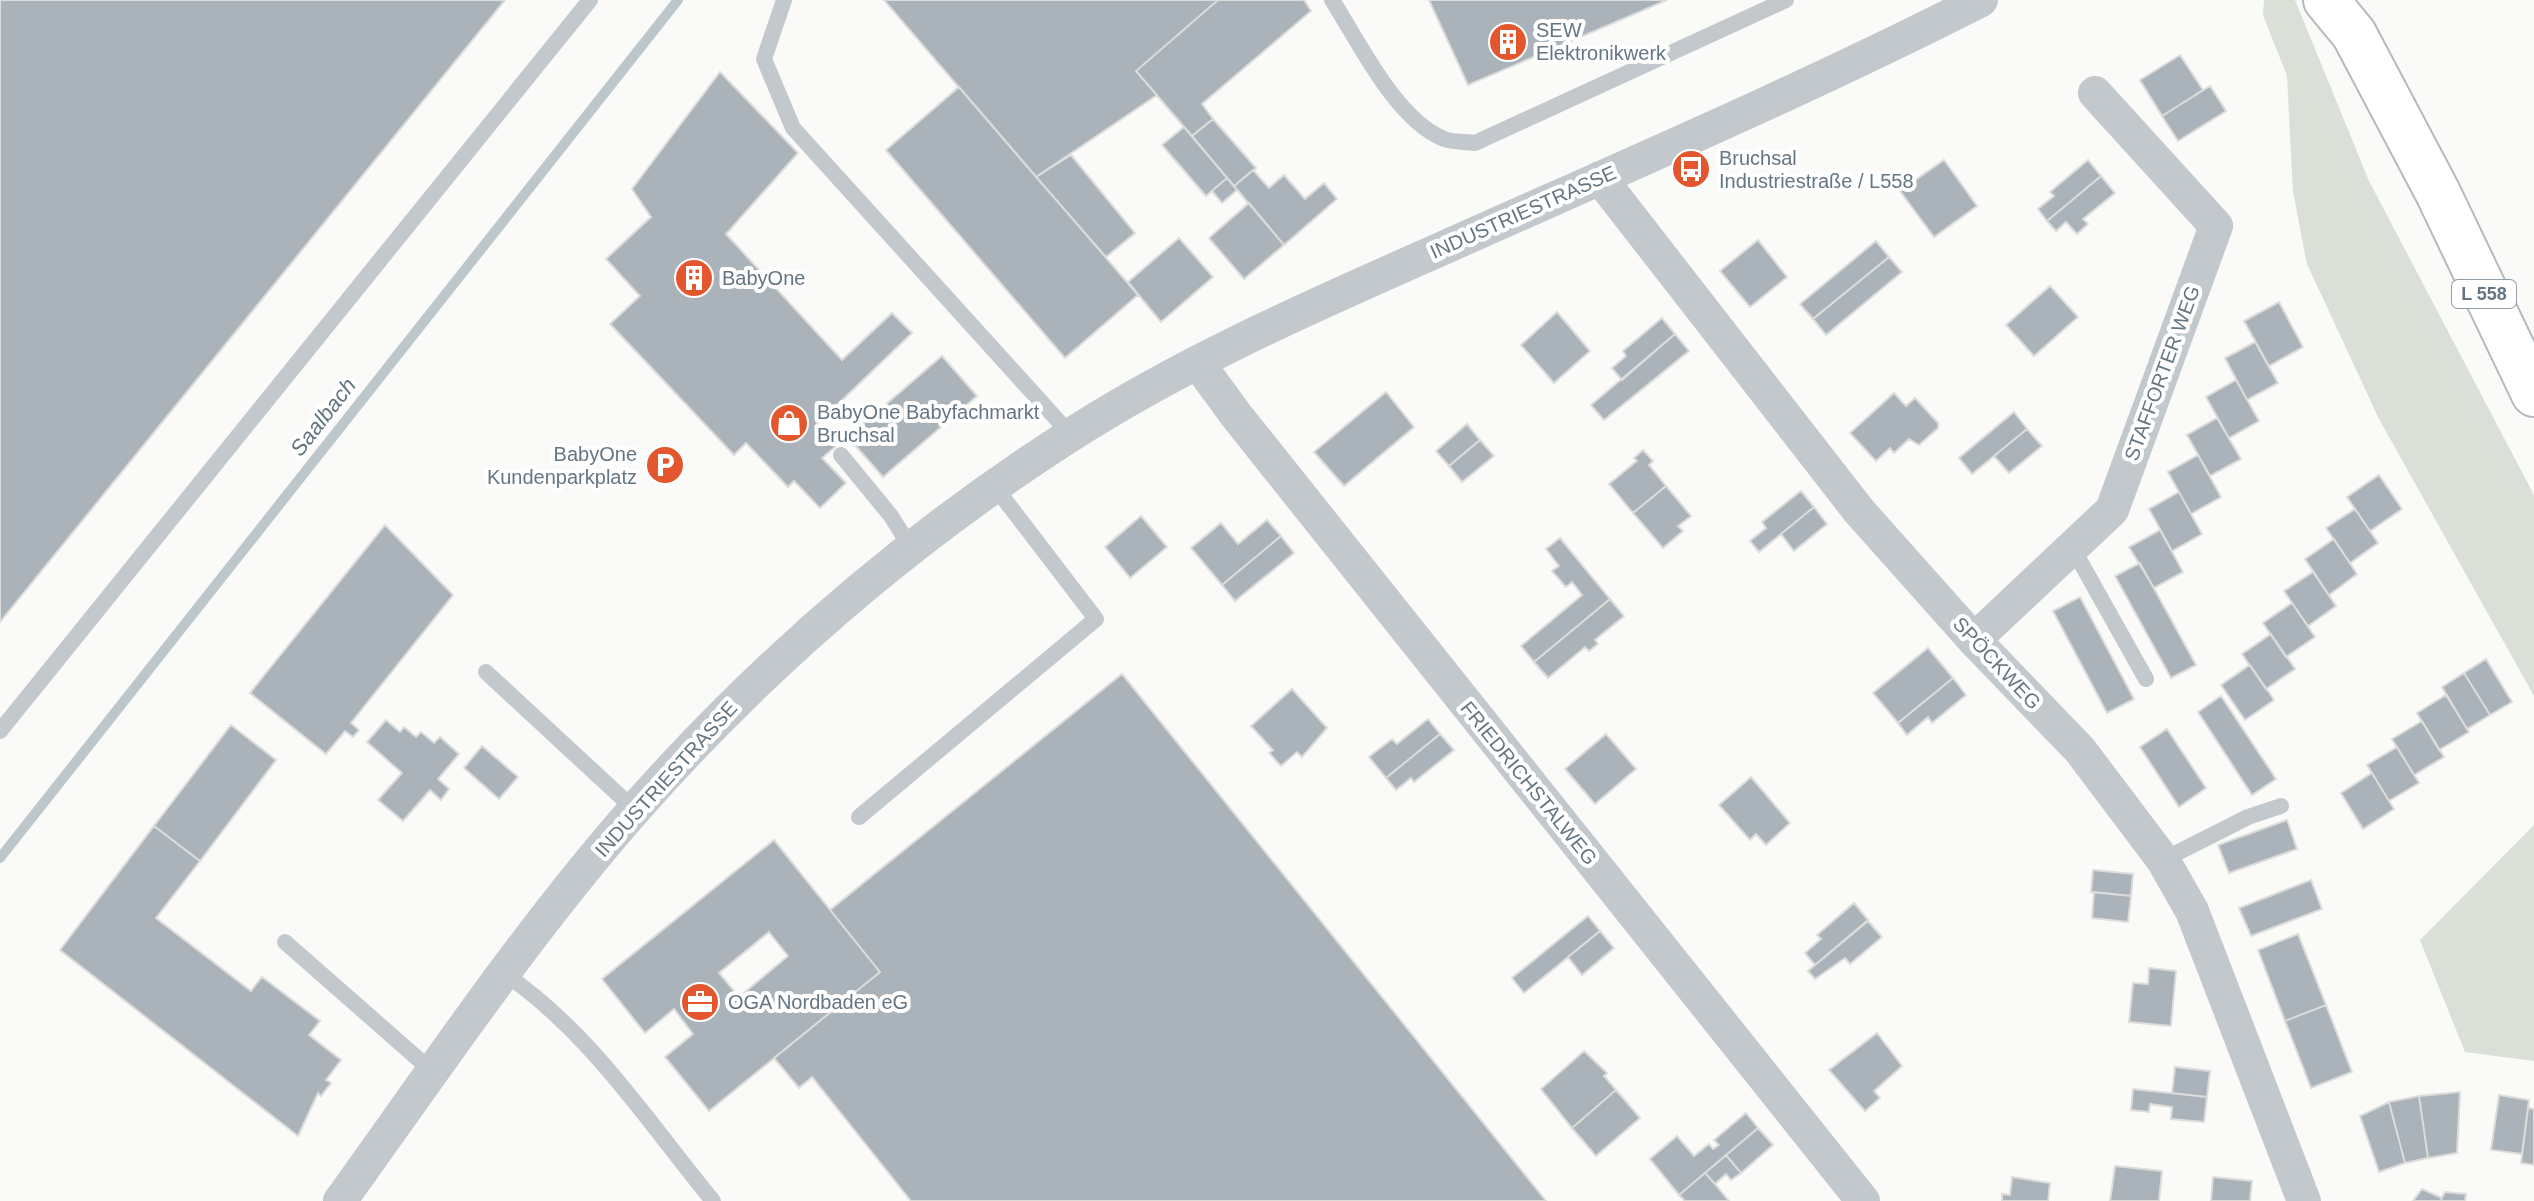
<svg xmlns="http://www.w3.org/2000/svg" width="2534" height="1201" viewBox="0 0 2534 1201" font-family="Arial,sans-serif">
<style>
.green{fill:#dadfd7}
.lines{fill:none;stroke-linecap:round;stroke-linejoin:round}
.stream{stroke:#bbc7cb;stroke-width:10}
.building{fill:#aab3b9;stroke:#dcdcda;stroke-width:2;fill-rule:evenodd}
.primary-casing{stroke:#b5babe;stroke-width:48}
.service{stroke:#c3c8cc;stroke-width:16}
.minor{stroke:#c3c8cc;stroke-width:34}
.primary{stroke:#fff;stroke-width:44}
.labels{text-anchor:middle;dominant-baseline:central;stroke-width:8;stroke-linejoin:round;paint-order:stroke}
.shield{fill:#fff;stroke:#939fa8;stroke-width:2}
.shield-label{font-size:18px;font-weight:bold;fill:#657683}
.poi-label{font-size:20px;fill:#657683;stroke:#fff;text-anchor:start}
.street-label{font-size:20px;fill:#657683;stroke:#fff}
.water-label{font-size:22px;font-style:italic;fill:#60757c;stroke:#fff}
</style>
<rect width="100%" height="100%" fill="#fafaf8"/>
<path class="green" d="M2264 0H2295L2369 181 2534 495V696L2379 419 2307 264 2293 192 2287 76 2263 15Z
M2534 825V1061L2465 1052 2420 940Z"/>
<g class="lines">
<path class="stream" d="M0 858 678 0"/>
</g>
<path class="building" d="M0 0H505L0 622Z
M884 0H1218L1136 71 1157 95 1036 177Z
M1218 0H1304L1311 11 1202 104 1213 119 1192 136 1136 71Z
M1429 0H1667L1468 85Z
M2180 55 2203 90 2162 116 2140 80Z
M720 72 798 153 726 234 842 360 892 313 912 333 815 426 835 447 822 458 846 483 820 508 794 481 788 487 746 443 734 455 610 324 640 296 606 259 651 217 632 189Z
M2210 86 2226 111 2178 141 2162 116Z
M959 87 1138 295 1065 358 886 150Z
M1213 119 1256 168 1234 186 1192 136Z
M1184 127 1227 178 1206 196 1162 145Z
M1071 155 1135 233 1106 257 1036 177Z
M1944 160 1977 206 1934 237 1900 191Z
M2088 160 2101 176 2047 221 2038 209 2054 196 2050 192Z
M1253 170 1269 188 1284 175 1305 199 1324 183 1337 199 1284 245 1234 186Z
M2101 176 2115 193 2083 219 2088 224 2077 234 2066 222 2056 231 2047 221Z
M1227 178 1237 190 1222 203 1212 191Z
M1249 203 1284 245 1244 279 1209 238Z
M1179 238 1213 277 1161 322 1128 282Z
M1758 240 1787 277 1750 307 1720 271Z
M1876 241 1889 257 1813 319 1800 304Z
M1889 257 1902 272 1826 335 1813 319Z
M2050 286 2078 317 2034 356 2006 325Z
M2279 302 2303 347 2269 366 2244 321Z
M1557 312 1590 351 1554 383 1521 345Z
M1662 318 1675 334 1622 380 1612 368 1626 356 1623 351Z
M1675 334 1689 351 1604 420 1591 405Z
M2255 342 2278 383 2247 400 2225 358Z
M942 356 977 396 883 477 848 437Z
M2236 380 2259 421 2229 438 2206 397Z
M1386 392 1414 427 1344 486 1314 452Z
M1894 393 1906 406 1915 398 1938 423V428L1919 445 1909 439 1894 453 1890 448 1876 461 1850 433Z
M2014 412 2027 429 1972 474 1959 458Z
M2217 418 2241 459 2210 476 2187 435Z
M1467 424 1480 440 1449 466 1436 451Z
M2027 429 2042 446 2009 473 1994 456Z
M1480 440 1494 456 1462 482 1449 466Z
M1643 450 1653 461 1649 465 1666 486 1633 513 1609 484 1637 461 1634 458Z
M2198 455 2221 497 2191 514 2168 472Z
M2379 475 2402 509 2370 531 2347 497Z
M1666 486 1691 516 1678 526 1683 531 1663 548 1633 513Z
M1801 491 1814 507 1759 552 1750 541 1766 528 1762 522Z
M2179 492 2202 534 2172 551 2149 509Z
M1814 507 1827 524 1794 551 1781 534Z
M2355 509 2378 543 2350 563 2326 528Z
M1141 516 1167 547 1130 578 1105 547Z
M1267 520 1281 536 1222 585 1191 548 1221 523 1238 544Z
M385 525 453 595 351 723 359 730 353 737 345 731 326 754 250 693Z
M2160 530 2183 572 2154 588 2129 547Z
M1281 536 1294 553 1235 601 1222 585Z
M1560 538 1610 599 1534 662 1521 646 1582 595 1572 582 1566 587 1552 571 1559 566 1546 549Z
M2334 539 2357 574 2329 595 2305 559Z
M2140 563 2196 665 2171 678 2115 576Z
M2313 572 2336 606 2308 626 2284 591Z
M2080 597 2134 699 2107 713 2053 611Z
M1610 599 1624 616 1595 640 1598 644 1589 651 1585 647 1548 678 1534 662Z
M2292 603 2315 637 2286 657 2263 623Z
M2271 634 2295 669 2266 689 2242 654Z
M1928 648 1953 678 1898 723 1873 693Z
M2486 659 2512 702 2490 715 2464 673Z
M2250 665 2274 700 2245 720 2221 685Z
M2464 673 2490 715 2467 729 2442 687Z
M1122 674 1546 1201H911L812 1077 799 1088 774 1058 880 972 830 910Z
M1953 678 1966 695 1932 723 1928 717 1907 735 1898 723Z
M1292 689 1327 728 1302 757 1297 752 1281 766 1269 753 1273 750 1251 726Z
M2446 695 2469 732 2439 750 2417 713Z
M2221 696 2276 779 2252 795 2198 712Z
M1428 719 1440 734 1386 778 1369 757 1392 739 1397 744Z
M386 720 400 732 404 727 416 737 421 732 434 743 440 737 459 754 438 779 449 789 441 800 430 790 403 821 378 800 402 773 367 742Z
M2422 721 2444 757 2414 775 2392 739Z
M231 725 276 760 200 861 154 826Z
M2167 729 2206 788 2179 807 2140 747Z
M1440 734 1454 750 1414 782 1411 778 1396 790 1386 778Z
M1606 734 1636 769 1595 804 1565 769Z
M482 746 518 777 499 799 464 768Z
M2397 747 2419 783 2389 801 2367 765Z
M2372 773 2394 809 2363 829 2341 793Z
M1751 777 1790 823 1766 845 1756 834 1750 840 1719 805Z
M2287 820 2297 849 2229 873 2218 845Z
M154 826 200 861 156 918 251 991 262 977 320 1021 309 1035 341 1060 326 1080 331 1083 321 1096 318 1093 298 1136 60 950Z
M774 840 880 972 709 1111 665 1057 693 1034 674 1009 645 1033 602 979ZM769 932 788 956 739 997 719 973Z
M2093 870 2133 874 2131 896 2091 892Z
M2311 880 2322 909 2251 936 2239 908Z
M2094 892 2131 896 2128 922 2092 918Z
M1854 903 1868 920 1815 965 1805 953 1821 939 1817 935Z
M1588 916 1600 931 1524 993 1512 978Z
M1868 921 1882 937 1850 964 1845 958 1815 979 1808 971Z
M1600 931 1614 948 1582 975 1568 957Z
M2298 934 2326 1005 2285 1021 2258 950Z
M2149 968 2176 971 2171 1026 2129 1022 2133 983 2148 984Z
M2326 1005 2352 1072 2311 1088 2285 1021Z
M1877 1033 1902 1066 1874 1091 1880 1098 1865 1111 1829 1070Z
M1584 1051 1607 1073 1604 1076 1616 1090 1572 1128 1541 1089Z
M2175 1067 2210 1071 2207 1097 2172 1093Z
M2133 1089 2207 1097 2204 1122 2171 1119 2172 1107 2150 1104 2149 1112 2131 1110Z
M1616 1090 1640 1118 1596 1156 1572 1128Z
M2460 1092 2457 1153 2428 1158 2419 1096Z
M2499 1095 2529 1100 2522 1154 2491 1150Z
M2419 1096 2428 1158 2405 1163 2389 1102Z
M2389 1102 2405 1163 2379 1172 2360 1116Z
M2528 1108 2534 1109V1165L2521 1163Z
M1746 1113 1758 1128 1679 1195 1650 1159 1677 1136 1694 1156 1709 1144 1713 1149 1719 1145 1714 1140Z
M1758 1128 1773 1145 1741 1173 1726 1155Z
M1726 1155 1741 1173 1731 1180 1726 1174 1715 1184 1705 1173Z
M2115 1166 2162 1171 2159 1201H2110Z
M1705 1173 1715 1184 1729 1201H1685L1679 1195Z
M2012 1177 2050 1183 2048 1201H2002V1194L2010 1195Z
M2213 1177 2252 1181 2250 1201H2211Z
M2422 1189 2442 1198 2440 1201H2413Z
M2445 1192 2466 1194 2465 1201H2440Z"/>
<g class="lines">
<g class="primary-casing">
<path id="primary" d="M2326 0 2354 34 2438 193 2534 394"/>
</g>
<path class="service" d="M784 0 764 59 793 128 1071 435
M1332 0C1359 42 1396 120 1444 139 1453 142 1465 142 1475 143L1786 0
M841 455 891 516 911 548
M2072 547 2146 679
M486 672 635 810
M0 731 590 0
M859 817 1096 619 995 487
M2163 860 2248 817 2281 806
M285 942 433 1072
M505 974C590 1032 648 1122 713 1201"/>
<path class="minor" d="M1600 178 1859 511 1974 640 2080 750 2163 860 2192 911 2304 1201
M1198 363 1236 415 1863 1201
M1974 640 2112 510 2216 226 2095 93
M340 1201C435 1069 527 932 635 809 762 665 907 540 1069 436 1185 361 1315 305 1441 249 1622 168 1804 90 1981 0"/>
<use href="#primary" class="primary"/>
</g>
<defs>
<g id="building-disc" transform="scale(2)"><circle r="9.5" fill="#e4572e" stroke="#fff"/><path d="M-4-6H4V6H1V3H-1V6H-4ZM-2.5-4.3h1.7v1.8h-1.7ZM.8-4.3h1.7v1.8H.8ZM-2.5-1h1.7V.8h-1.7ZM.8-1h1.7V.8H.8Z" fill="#fff"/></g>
<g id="bus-disc" transform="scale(2)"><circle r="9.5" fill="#e4572e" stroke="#fff"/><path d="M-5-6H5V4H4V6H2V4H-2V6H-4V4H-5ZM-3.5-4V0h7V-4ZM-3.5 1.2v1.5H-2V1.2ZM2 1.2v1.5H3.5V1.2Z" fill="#fff"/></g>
<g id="shop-disc" transform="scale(2)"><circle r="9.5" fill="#e4572e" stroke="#fff"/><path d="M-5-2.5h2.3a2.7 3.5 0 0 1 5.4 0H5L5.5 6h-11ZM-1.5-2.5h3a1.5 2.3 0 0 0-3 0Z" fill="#fff"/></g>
<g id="parking-disc" transform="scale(2)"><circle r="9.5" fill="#e4572e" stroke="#fff"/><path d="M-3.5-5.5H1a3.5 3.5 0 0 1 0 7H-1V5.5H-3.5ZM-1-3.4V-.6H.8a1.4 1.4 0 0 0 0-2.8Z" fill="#fff"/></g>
<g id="office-disc" transform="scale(2)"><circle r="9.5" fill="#e4572e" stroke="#fff"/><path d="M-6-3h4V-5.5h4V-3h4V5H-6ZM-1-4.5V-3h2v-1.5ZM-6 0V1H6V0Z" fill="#fff"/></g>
</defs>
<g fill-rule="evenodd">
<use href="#building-disc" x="1508" y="42"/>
<use href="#bus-disc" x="1691" y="169"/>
<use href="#building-disc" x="694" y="278"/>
<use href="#shop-disc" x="789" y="423"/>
<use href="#parking-disc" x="665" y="465"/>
<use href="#office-disc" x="700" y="1002"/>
</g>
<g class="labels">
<rect class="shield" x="2452" y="280" width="64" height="28" rx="6"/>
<g class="shield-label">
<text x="2484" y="294">L 558</text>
</g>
<g class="poi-label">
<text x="1536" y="30">SEW<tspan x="1536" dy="23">Elektronikwerk</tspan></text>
<text x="1719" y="158">Bruchsal<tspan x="1719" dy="23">Industriestraße / L558</tspan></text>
<text x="722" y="278">BabyOne</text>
<text x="817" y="412">BabyOne Babyfachmarkt<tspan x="817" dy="23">Bruchsal</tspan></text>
<text x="637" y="454" text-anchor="end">BabyOne<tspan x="637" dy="23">Kundenparkplatz</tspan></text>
<text x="728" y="1002">OGA Nordbaden eG</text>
</g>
<g class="street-label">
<text transform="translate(1523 212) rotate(-24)">INDUSTRIESTRASSE</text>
<text transform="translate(2162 373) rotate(-70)">STAFFORTER WEG</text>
<text transform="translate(1997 663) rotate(47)">SPÖCKWEG</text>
<text transform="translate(666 779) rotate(-48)">INDUSTRIESTRASSE</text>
<text transform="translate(1529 783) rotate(51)">FRIEDRICHSTALWEG</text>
</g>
<g class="water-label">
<text transform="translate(323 417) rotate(-52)">Saalbach</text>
</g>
</g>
</svg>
